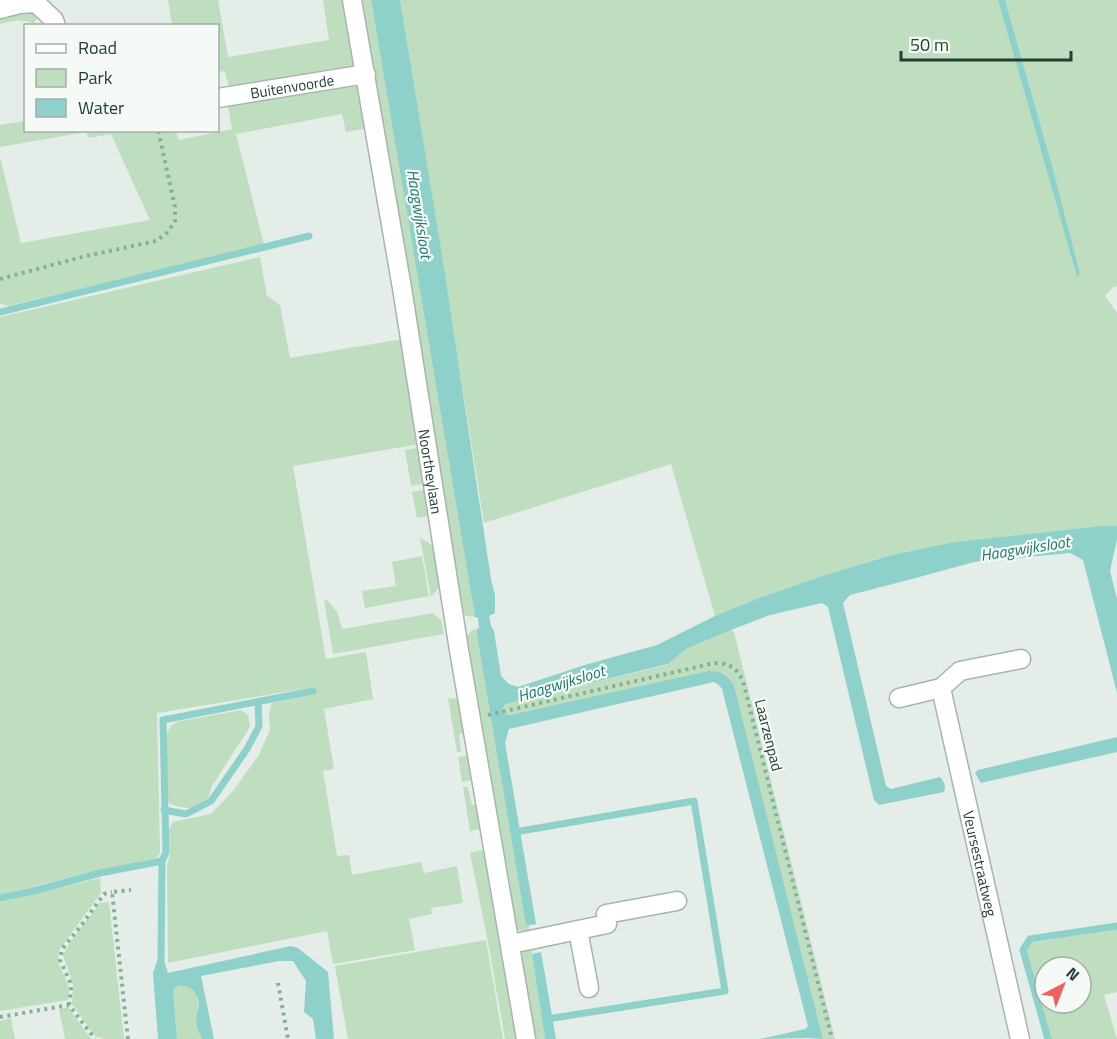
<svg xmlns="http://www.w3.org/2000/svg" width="1117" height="1039" viewBox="0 0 1117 1039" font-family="'Titillium Web',sans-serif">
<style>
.green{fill:#bedebf;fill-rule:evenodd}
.water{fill:#8ed1cb}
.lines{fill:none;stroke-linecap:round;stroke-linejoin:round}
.stream{stroke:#8ed1cb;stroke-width:7}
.minor-casing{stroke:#a7b5ad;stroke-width:21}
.path{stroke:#85b098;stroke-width:4;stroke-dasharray:3 4.5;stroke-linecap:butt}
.minor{stroke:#fff;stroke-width:18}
.labels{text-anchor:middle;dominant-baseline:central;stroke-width:4.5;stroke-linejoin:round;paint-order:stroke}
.street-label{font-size:15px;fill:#243f31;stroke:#f5faf6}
.water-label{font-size:16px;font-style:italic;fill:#1f7a73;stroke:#f5faf6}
</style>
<rect width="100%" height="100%" fill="#e4ede7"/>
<path class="green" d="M168 0H218L228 57 329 40 323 0H348L359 65 229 88 225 71 218 72V26L172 25Z
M359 0H371L475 617 466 616 459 613Z
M400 0H998L1077 276 1080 273 1053 169 1005 0H1117V286L1113 287 1105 296 1117 313V526H1100L954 542 892 555 822 576 756 599 715 616 671 464 484 523Z
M27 11 38 15 34 24C21 18 14 21 0 24V16Z
M360 81 369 128 346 132 342 114 236 134 264 245 8 306 0 303V157L21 243 150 220 111 134 89 138 86 132 0 147V125L25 121 26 130 176 131 179 140 232 129 228 106Z
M260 257 267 296 280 305 290 358 403 339 419 444 293 466 326 659 366 652 373 699 324 709 334 769 323 771 337 856 349 855 352 875 421 862 424 873 457 866 463 903 431 908 432 914 409 919 415 950 333 964 327 931 168 963 167 866 170 854 169 829 173 822 211 814 233 791 259 755 270 730 269 712 272 703 316 694 315 687 157 713 160 853 157 858 82 874 0 895V317Z
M421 447 427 483 411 486 405 450Z
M428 489 433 515 417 518 412 492Z
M420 538 438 548 444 582 431 597Z
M422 556 429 596 365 608 362 591 396 586 392 562Z
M327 600 337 612 342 629 433 613 441 620 444 634 333 654 324 601Z
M479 628 476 630 526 926H529L530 932 513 929 465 638 471 631Z
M731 630 734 632 835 1039H823L734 685 729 678 724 673 510 715 504 714 503 710 506 704 667 665 686 649Z
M448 698 457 699 462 703 467 732 459 734 461 752H457Z
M241 710 248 715 250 727 212 786 208 798C190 809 190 811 169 803 167 786 159 738 172 725 174 723 178 722 181 721Z
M472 755 476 779 462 782 458 757Z
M463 787H468L472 805 480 804 484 828 470 831Z
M481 850H484L488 854 520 1039H505L488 942 470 853Z
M100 878 101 893 59 950C59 951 58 960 58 961 62 976 72 983 68 1000L0 1011V902Z
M109 902 124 1039H104L95 1036 72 1004 73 984 63 955 70 942 100 903Z
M1117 929V992L1104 995 1117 1039H1051L1026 950 1031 943ZM1045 967H1081V1003H1045Z
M486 940 503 1039H348L335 966Z
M532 945V954L545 1039H531L517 954 529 946Z
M183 984 188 986 197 995 199 1005 196 1020 202 1039H177L173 990 176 985Z
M68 1007 91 1039H92H65L59 1009Z
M11 1018 15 1039H0V1021Z"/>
<path class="water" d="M371 0H400L442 255 491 579 495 595V613L489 616 491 626 494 631 501 676 509 684 518 687 588 664 657 645 715 616 756 599 822 576 892 555 954 542 1100 526H1117V539L1110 571 1117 599V693L1083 560 1070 553 974 562 912 579 850 595 843 603 886 786 891 789 940 777C945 783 946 786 944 792L879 805 874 800 828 607 822 603 770 615 731 630 686 649 668 664 506 704C503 707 502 710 504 714L510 715 709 671C722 671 727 674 734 685L823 1039 806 1038 760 1039 805 1029 808 1026 722 689 719 685 714 682 509 729 505 743 536 924 526 926 476 630 479 628 478 618 475 617Z
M998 0H1005L1053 169 1080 273 1077 277Z
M1117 737V752L981 783 975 773 978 770Z
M291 946 298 948 328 972 334 1039H316L313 1019 304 1012 306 981 293 961H279L201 976 214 1039H202C200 1033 196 1026 196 1020 196 1015 199 1010 199 1005 199 992 188 983 176 986L173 990 177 1039H158L153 973 161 950 168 973Z
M541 952 556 1039H545L532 954Z"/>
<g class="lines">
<path class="stream" d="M0 312 309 236
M164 810 186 814 211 801 247 749 259 726 258 702
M515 832 694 801 725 991 547 1019
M0 898 33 891 100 873 162 861
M161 959 162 861 166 852 163 720 313 691
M1048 1039 1023 950 1030 939 1117 926"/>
<g class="minor-casing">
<g id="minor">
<path id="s1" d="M352 0 402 288 459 650 526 1039"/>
<path d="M0 9 19 4 36 3 54 20 56 26"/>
<path id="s2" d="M218 98 366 74"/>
<path id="s3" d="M941 688 1020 1039"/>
<path d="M899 698 941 688 960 671 1021 659"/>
<path d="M578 930 589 988"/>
<path d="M511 944 607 924 606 914 677 901"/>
</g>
</g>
<path class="path" d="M0 279 86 256 156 241 168 232 175 221V207L158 130
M488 715 710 664C726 661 736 666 743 681L832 1039
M278 983 288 1039
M69 1005 71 990 70 982 60 960 62 949 80 927 104 894 112 892
M0 1017 69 1005 95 1039
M128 1039 112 892 131 890"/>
<use href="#minor" class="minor"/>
</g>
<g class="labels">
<g class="street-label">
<text stroke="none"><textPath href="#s2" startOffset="75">Buitenvoorde</textPath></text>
<text stroke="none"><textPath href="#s1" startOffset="478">Noortheylaan</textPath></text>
<text transform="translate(769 735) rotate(76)">Laarzenpad</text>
<text stroke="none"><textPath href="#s3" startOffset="180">Veursestraatweg</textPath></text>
</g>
<g class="water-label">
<text transform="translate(420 214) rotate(81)">Haagwijksloot</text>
<text transform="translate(1025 548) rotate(-9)">Haagwijksloot</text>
<text transform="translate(561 683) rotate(-17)">Haagwijksloot</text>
</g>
</g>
<rect x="24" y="24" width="195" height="108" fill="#f5faf6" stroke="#a1afa7" stroke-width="1.5"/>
<rect x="36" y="44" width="30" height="9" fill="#ffffff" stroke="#a1afa7" stroke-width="1.5"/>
<text x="78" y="54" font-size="18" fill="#243f31">Road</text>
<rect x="36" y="69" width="30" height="18" fill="#bedebf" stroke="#a1afa7" stroke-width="1.5"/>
<text x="78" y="84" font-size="18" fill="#243f31">Park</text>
<rect x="36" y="99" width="30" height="18" fill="#8ed1cb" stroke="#a1afa7" stroke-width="1.5"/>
<text x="78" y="114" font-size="18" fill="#243f31">Water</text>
<g transform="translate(1063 985) rotate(42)"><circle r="28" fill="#f5faf6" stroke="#a1afa7" stroke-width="1.5"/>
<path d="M0-4.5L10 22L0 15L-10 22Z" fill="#ef6161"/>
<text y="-9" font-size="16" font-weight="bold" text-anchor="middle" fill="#243f31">N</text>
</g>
<path d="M901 51v9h170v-9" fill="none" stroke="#243f31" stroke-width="3"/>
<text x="910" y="51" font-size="18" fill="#243f31" stroke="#f5faf6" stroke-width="4.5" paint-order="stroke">50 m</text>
</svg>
